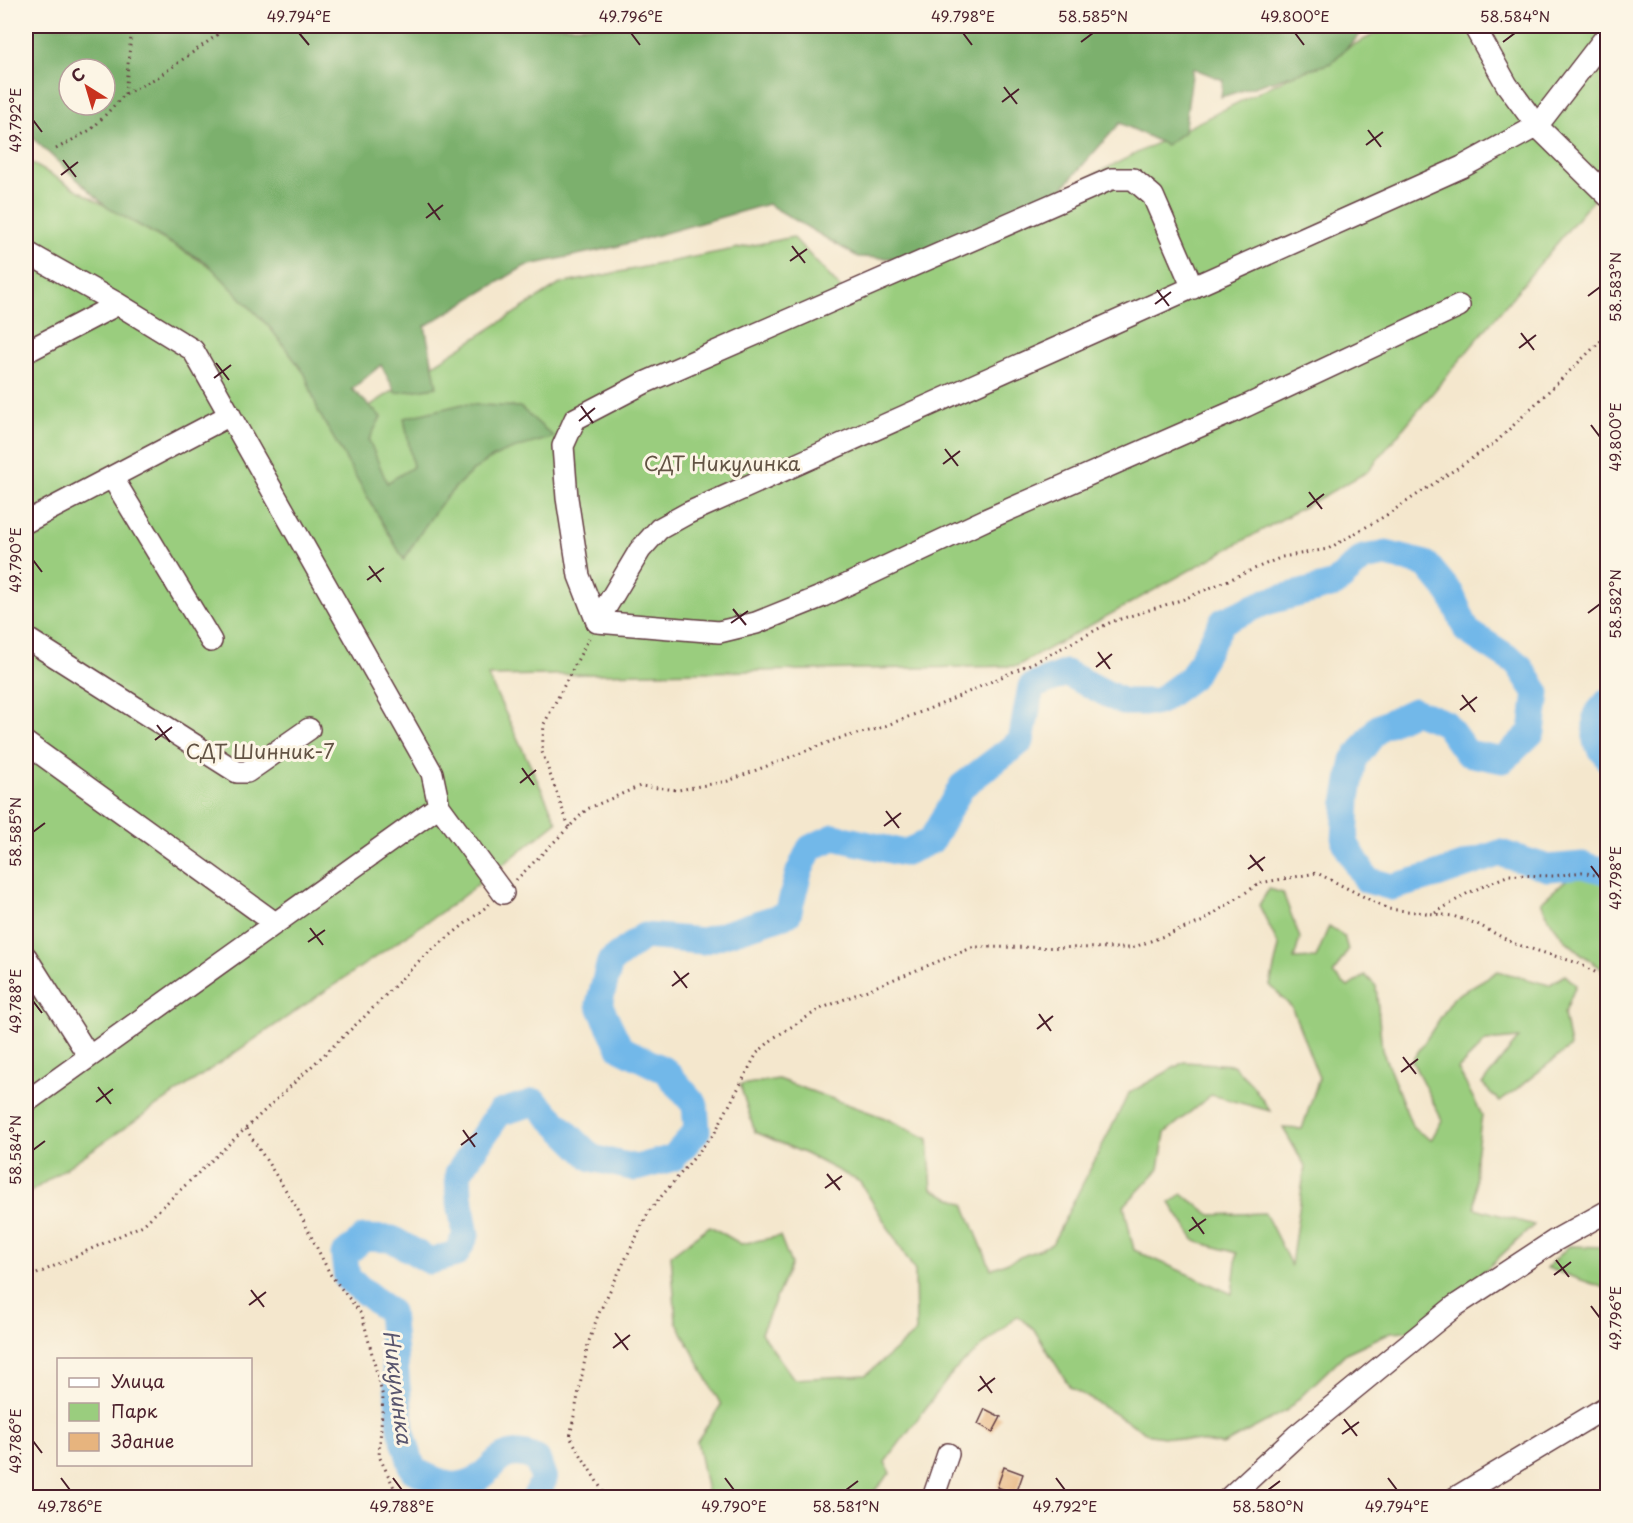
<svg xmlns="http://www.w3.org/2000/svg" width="1633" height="1523" viewBox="0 0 1633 1523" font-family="'Playpen Sans',sans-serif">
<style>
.green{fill:#9acd7e;stroke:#727654;stroke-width:1.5}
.forest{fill:#7bb06d;stroke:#62684c;stroke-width:1.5;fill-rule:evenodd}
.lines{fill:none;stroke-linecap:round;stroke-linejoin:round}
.river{stroke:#72b8e9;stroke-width:27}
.building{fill:#e7b47e}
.minor-casing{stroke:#643d43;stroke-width:24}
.path{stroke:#643d43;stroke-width:3;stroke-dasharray:1.5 4.5;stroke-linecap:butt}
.minor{stroke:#fff;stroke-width:21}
.ticks{fill:none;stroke:#4a1f2b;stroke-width:2}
.labels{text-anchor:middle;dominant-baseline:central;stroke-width:6;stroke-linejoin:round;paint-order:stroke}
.park-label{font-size:20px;fill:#625344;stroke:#fcf5e5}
.water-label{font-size:21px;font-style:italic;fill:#58556e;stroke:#fcf5e5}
.neatline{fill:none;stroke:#4a1f2b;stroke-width:2}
.ticks-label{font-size:15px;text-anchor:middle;fill:#4a1f2b}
</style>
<rect width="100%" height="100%" fill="#fcf5e5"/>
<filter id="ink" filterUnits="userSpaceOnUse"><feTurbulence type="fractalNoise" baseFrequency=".0167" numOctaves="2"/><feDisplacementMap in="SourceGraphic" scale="12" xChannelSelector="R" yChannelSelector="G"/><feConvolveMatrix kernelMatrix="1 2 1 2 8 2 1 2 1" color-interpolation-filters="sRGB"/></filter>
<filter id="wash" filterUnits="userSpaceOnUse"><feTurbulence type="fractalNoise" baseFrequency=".008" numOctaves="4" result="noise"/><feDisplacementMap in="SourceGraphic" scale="24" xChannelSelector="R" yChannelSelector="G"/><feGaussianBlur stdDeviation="1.35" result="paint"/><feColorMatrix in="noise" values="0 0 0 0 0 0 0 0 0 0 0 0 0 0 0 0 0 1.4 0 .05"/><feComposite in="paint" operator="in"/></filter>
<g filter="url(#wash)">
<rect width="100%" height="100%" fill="#f4e7cd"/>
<path class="green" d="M1391 26H1607V183L1367 472 1017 666 488 676 557 822 453 904 26 1195V160L244 286 346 421 560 284 793 237 849 297Z
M1583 865 1607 872V972C1578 953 1555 936 1541 902Z
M1269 889 1283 893 1300 938 1294 959 1316 958 1329 926 1344 936 1348 950 1333 974 1348 987 1365 975 1376 986 1382 1050 1413 1128 1431 1140 1442 1120 1412 1061 1454 997 1498 971 1549 985 1565 975 1576 985 1564 1014 1570 1047 1500 1102 1482 1084 1519 1038 1486 1041 1458 1069 1482 1115 1476 1156 1475 1208 1534 1225 1420 1330 1391 1332 1346 1353 1286 1411 1223 1445 1150 1435 1070 1387 1033 1328 1017 1316 953 1372 885 1462 890 1473 869 1497 740 1498 728 1494 723 1497H708L697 1441 721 1405 676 1321 671 1255 710 1226 741 1244 780 1236 791 1264 761 1333 794 1379 866 1375 916 1332 915 1271 860 1182 806 1154 755 1132 740 1085 778 1079 885 1118 928 1139 932 1189 964 1204 991 1269 1052 1244 1129 1093 1184 1062 1233 1065 1253 1086 1270 1111 1211 1095 1165 1133 1159 1169 1124 1206 1134 1250 1232 1294 1237 1253 1195 1241 1170 1203 1182 1194 1211 1215 1265 1213 1291 1265 1305 1166 1283 1128 1302 1129 1319 1078 1292 1008 1270 985 1279 946 1259 905Z
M1569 1246 1607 1247V1289L1547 1268Z"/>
<path class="forest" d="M26 26H1369L1331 63 1221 97 1223 80 1193 68 1184 132 1166 145 1120 123 1043 210 993 219 938 260 858 257 768 204 615 247 525 266 425 326 437 387 396 393 381 365 352 389 381 417 369 440 387 483 413 467 404 418 463 404 520 407 554 437C535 443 514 447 496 456 456 476 426 522 404 560L319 413 305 374 271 329 207 263 108 208 26 132ZM69 69H105V105H69Z"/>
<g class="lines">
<path class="river" d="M1608 701 1596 715V741L1608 759
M535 1498 544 1479 537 1459C492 1439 497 1481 458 1485 446 1487 425 1475 413 1470L401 1429 390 1312 347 1278 344 1255 364 1238 392 1239 430 1261 456 1254 466 1235 459 1197 458 1173 499 1113 535 1102 592 1158 636 1168 673 1158 697 1131 695 1105 666 1071 620 1048 599 1004 610 962 644 936 703 941 788 914 799 872 810 848 834 837 904 853 931 841 962 786 1021 741 1031 687 1066 673 1123 702H1158L1192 677 1223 621 1266 602 1335 584 1363 558 1386 554 1426 564 1451 594 1467 631 1518 664 1537 693 1532 732 1503 760 1467 753 1445 723 1414 711 1378 728 1354 760 1347 798 1345 843 1367 880 1392 887 1437 875 1500 853 1548 868 1583 865 1608 872"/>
</g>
<g id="blocks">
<path class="building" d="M985 1409 1001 1417 993 1432 978 1424Z
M1004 1467 1023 1474 1016 1494 997 1487Z"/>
</g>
</g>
<g filter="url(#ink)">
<use href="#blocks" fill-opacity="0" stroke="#643d43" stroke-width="1.5"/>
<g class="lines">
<g class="minor-casing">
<path id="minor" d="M1474 26 1507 85 1537 126 1608 196
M26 252 118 304 193 350 432 773 439 806 503 893
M1193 288 1153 196 1133 179H1111L644 383 575 419 563 446 567 498 579 576 597 622 719 632 756 623 823 596 985 520 1246 406 1459 306
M26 352 118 304
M112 477 211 641
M26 522 230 415
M597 622 640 550 659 529 688 513 1462 167 1537 126 1608 34
M26 638 237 772H247L309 729
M26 743 275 923
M26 957 88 1055
M26 1102 439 806
M933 1498 948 1454
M1229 1498 1296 1436 1455 1306 1554 1241 1608 1211
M1455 1498 1608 1406"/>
</g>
<path class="path" d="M125 94 132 26
M56 149 92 129 125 94 158 77 230 26
M569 827 542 752 544 724 589 638
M516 880 587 809 640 786 678 790 728 781 837 739 877 729 944 703 1041 659 1111 622 1184 599 1282 557 1328 549 1385 516 1495 443 1608 334
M1435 913 1468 893 1509 875 1554 876 1582 872 1608 878
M246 1129 296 1206 330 1274 362 1315 383 1397 379 1456 399 1498
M26 1279 143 1225 364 1017 422 958 491 903
M603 1498 602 1490 570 1437 588 1344 598 1315 649 1211 714 1134 757 1053 775 1037 820 1009 974 947 1132 948 1201 922 1260 883 1317 873 1388 909 1453 916 1477 924 1515 944 1578 963 1608 979"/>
<use href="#minor" class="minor"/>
</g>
</g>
<path class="ticks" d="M299 33 309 45M631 33 640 45M963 33 972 45M1295 33 1304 45M1081 42 1093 33M1503 42 1515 33M1004 87 1017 104M1002 102 1019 89M33 120 42 132M1368 130 1381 147M1366 145 1383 132M63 160 76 177M61 175 78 162M428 203 440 220M426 218 443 205M792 246 805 263M790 261 807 249M1157 290 1169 306M1588 296 1600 287M1155 304 1171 292M1521 333 1534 350M1519 348 1536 335M216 363 229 380M214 378 231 365M581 406 593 423M579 421 595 408M1591 425 1600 437M945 449 958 466M943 464 960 451M1309 492 1322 509M1307 507 1324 494M33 560 42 572M369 566 381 582M367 580 384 568M733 609 746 625M1588 613 1600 604M731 623 748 611M1098 652 1110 669M1096 667 1112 654M1462 695 1475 712M1460 710 1477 697M157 725 170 742M155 740 172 727M522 768 534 785M520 783 536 770M886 811 899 828M884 826 901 813M33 832 45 823M1250 855 1263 871M1591 866 1600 878M1248 869 1265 857M310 928 323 945M308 942 325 930M674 971 687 988M672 986 689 973M33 1001 42 1013M1039 1014 1051 1031M1037 1029 1053 1016M1403 1057 1416 1074M1401 1072 1418 1059M98 1087 111 1104M96 1102 113 1089M463 1130 475 1147M461 1145 477 1133M33 1150 45 1141M827 1174 840 1190M825 1188 842 1176M1192 1217 1204 1234M1189 1231 1206 1219M1556 1260 1569 1277M1554 1275 1571 1262M251 1290 264 1307M249 1305 266 1292M1591 1306 1600 1318M615 1333 628 1350M613 1348 630 1335M980 1376 992 1393M978 1391 995 1378M1344 1419 1357 1436M1342 1434 1359 1422M33 1441 42 1453M61 1478 70 1490M393 1478 402 1490M725 1478 734 1490M1056 1478 1065 1490M1388 1478 1397 1490M846 1490 858 1481M1268 1490 1280 1481"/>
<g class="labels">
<g class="park-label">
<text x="722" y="463">СДТ Никулинка</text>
<text x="260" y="751">СДТ Шинник-7</text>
</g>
<g class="water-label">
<text transform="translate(399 1387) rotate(83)">Никулинка</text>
</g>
</g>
<rect width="1633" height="1523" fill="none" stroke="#fcf5e5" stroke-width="66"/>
<rect x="57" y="1358" width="195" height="108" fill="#fcf5e5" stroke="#b59f9b" stroke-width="1.5"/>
<rect x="69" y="1378" width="30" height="9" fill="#ffffff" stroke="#b59f9b" stroke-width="1.5"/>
<text x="111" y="1388" font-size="18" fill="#4a1f2b">Улица</text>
<rect x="69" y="1403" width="30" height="18" fill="#9acd7e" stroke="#b59f9b" stroke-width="1.5"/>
<text x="111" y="1418" font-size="18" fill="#4a1f2b">Парк</text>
<rect x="69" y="1433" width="30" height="18" fill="#e7b47e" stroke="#b59f9b" stroke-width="1.5"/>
<text x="111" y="1448" font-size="18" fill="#4a1f2b">Здание</text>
<g transform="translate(87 87) rotate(323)"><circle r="28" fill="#fcf5e5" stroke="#b59f9b" stroke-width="1.5"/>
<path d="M0-4.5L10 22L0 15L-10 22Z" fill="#c8321e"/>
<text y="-9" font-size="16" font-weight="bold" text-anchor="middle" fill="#4a1f2b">С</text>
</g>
<rect x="33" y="33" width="1567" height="1457" class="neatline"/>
<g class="ticks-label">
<text x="299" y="22">49.794°E</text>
<text x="631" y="22">49.796°E</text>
<text x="963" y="22">49.798°E</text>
<text x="1093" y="22">58.585°N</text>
<text x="1295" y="22">49.800°E</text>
<text x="1515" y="22">58.584°N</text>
<text transform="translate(16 120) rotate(-90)" y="5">49.792°E</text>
<text transform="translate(1616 287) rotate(-90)" y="5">58.583°N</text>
<text transform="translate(1616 437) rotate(-90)" y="5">49.800°E</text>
<text transform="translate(16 560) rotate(-90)" y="5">49.790°E</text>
<text transform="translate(1616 604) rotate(-90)" y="5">58.582°N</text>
<text transform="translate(16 832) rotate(-90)" y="5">58.585°N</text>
<text transform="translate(1616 878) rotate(-90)" y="5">49.798°E</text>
<text transform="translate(16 1001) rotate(-90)" y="5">49.788°E</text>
<text transform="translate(16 1150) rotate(-90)" y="5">58.584°N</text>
<text transform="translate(1616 1318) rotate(-90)" y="5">49.796°E</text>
<text transform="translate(16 1441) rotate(-90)" y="5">49.786°E</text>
<text x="70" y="1512">49.786°E</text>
<text x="402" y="1512">49.788°E</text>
<text x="734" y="1512">49.790°E</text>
<text x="846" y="1512">58.581°N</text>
<text x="1065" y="1512">49.792°E</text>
<text x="1268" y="1512">58.580°N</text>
<text x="1397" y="1512">49.794°E</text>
</g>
</svg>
